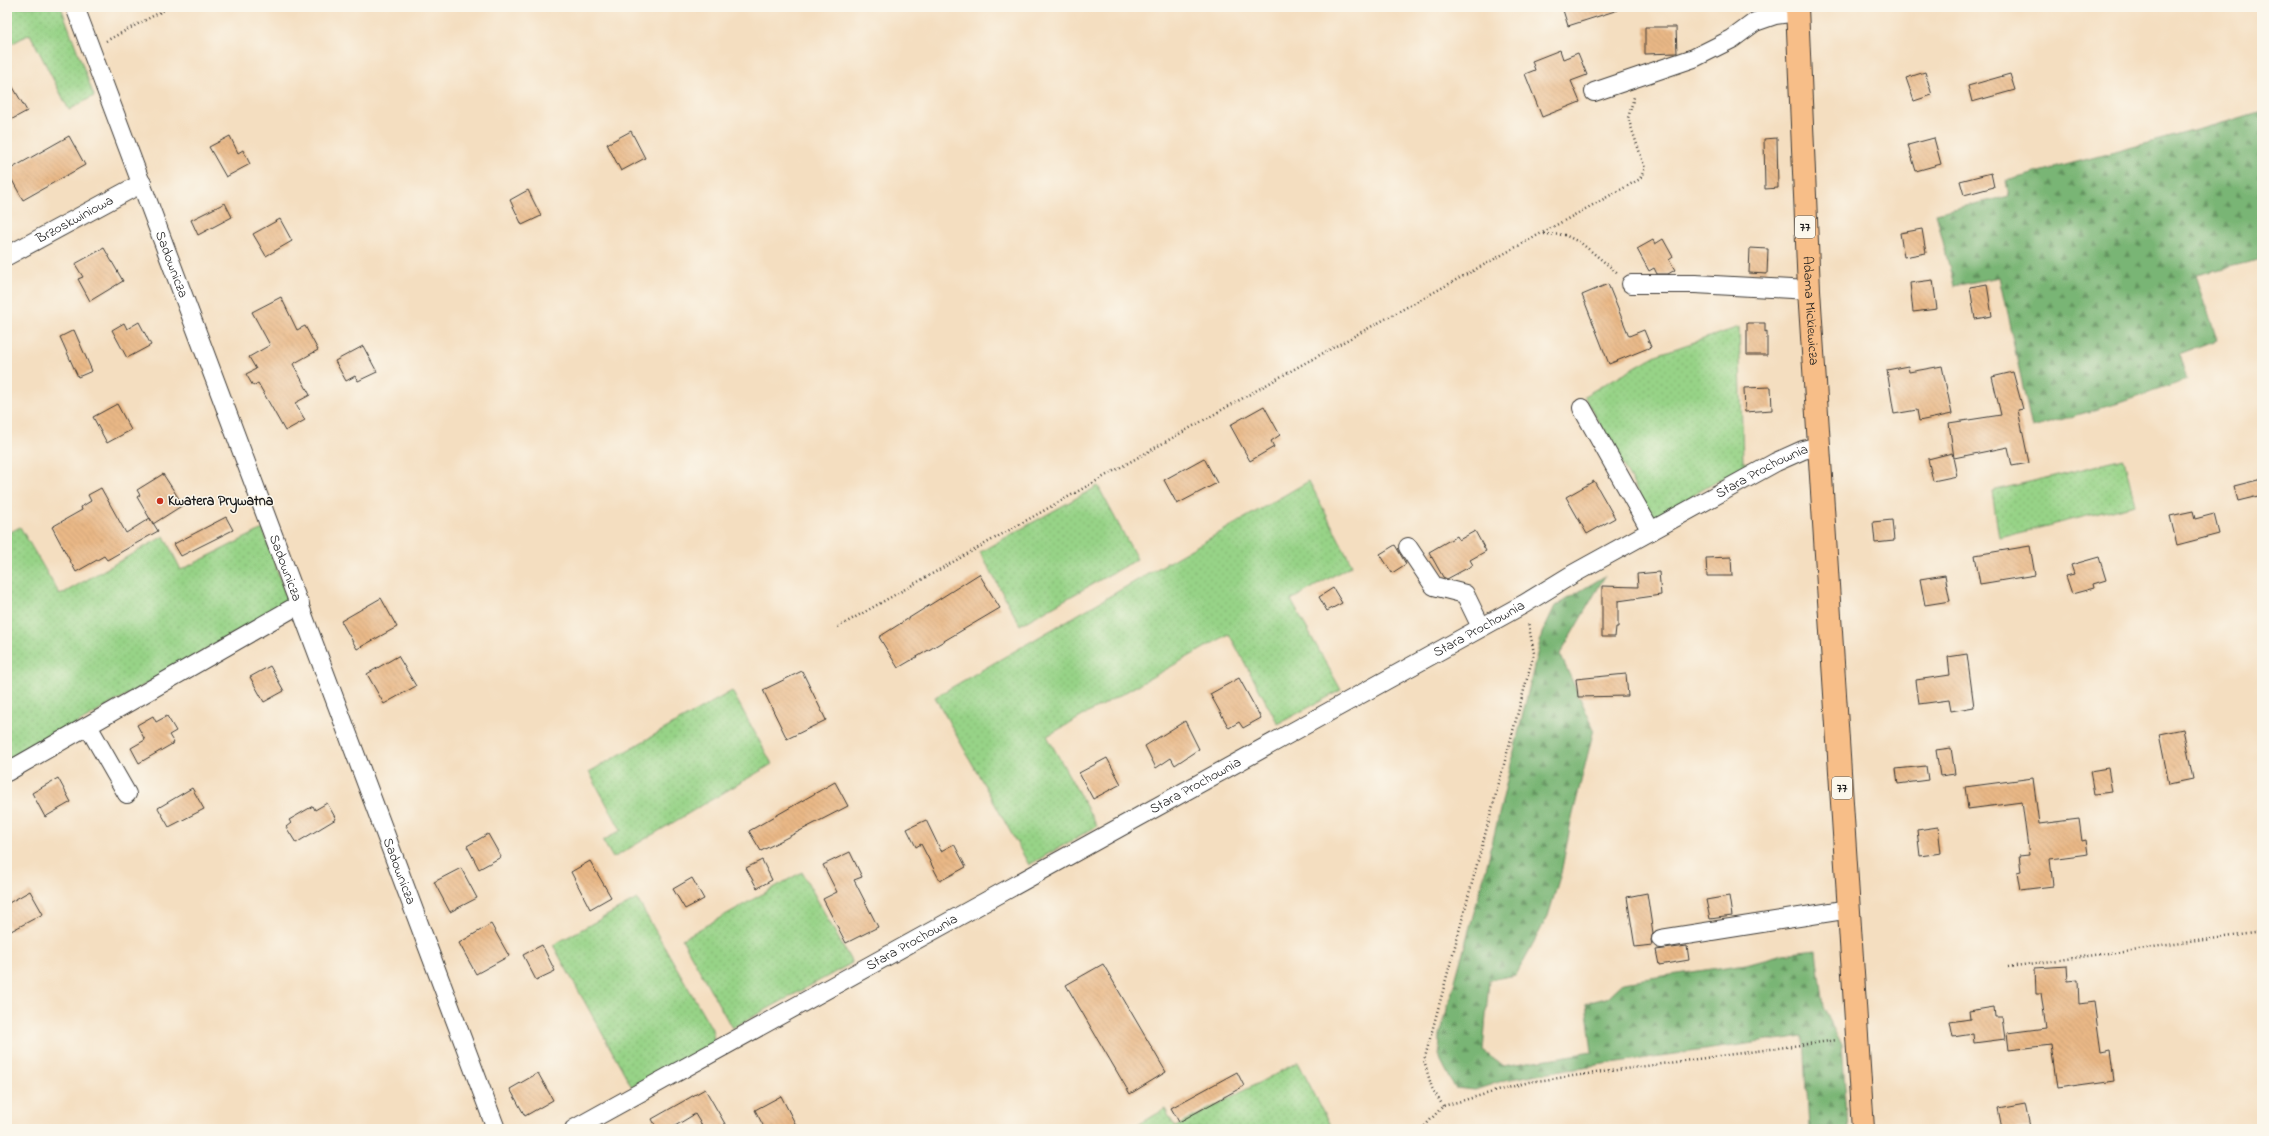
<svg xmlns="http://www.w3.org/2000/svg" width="2269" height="1136" viewBox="0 0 2269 1136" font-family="'Indie Flower',sans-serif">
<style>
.grass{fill:url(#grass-dots);stroke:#5a7852}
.forest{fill:url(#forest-firs);stroke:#4a6848}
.building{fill:url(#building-back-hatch)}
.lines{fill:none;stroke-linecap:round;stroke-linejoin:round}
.minor-casing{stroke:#3c3935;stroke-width:20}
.major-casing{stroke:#3c3935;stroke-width:24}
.path{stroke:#3c3935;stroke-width:2.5;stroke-dasharray:1 3;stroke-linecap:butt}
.minor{stroke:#fff;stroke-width:18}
.major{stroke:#f7be88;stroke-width:22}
.poi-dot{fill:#c8321e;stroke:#fbf7ec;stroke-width:1.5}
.labels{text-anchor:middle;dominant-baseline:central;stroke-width:3;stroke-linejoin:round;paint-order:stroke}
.shield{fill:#fbf7ec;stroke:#5f5e5a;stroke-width:1}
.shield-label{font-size:13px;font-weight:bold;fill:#1c1c1c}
.street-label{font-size:14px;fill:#1c1c1c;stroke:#fbf7ec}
.poi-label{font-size:14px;font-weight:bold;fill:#1c1c1c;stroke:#fbf7ec;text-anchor:start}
</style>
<defs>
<pattern id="grass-dots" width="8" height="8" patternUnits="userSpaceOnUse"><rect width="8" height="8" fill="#97d387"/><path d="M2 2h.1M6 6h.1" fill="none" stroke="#82b574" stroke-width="1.8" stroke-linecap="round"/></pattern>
<pattern id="forest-firs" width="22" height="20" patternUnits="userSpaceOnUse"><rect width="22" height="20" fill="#79b574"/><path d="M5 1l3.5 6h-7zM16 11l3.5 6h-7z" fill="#62925e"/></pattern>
<pattern id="building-back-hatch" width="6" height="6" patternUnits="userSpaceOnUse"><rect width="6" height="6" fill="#e9b886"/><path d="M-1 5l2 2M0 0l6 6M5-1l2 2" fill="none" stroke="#c79e73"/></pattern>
</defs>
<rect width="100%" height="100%" fill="#fbf7ec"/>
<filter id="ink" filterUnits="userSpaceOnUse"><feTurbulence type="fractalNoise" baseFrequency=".025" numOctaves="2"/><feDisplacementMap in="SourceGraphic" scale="8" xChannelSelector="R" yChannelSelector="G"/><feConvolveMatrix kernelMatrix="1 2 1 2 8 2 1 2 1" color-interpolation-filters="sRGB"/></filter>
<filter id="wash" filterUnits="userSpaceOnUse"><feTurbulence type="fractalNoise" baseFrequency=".012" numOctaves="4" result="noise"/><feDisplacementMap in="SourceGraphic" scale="16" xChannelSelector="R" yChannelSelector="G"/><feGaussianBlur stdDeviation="0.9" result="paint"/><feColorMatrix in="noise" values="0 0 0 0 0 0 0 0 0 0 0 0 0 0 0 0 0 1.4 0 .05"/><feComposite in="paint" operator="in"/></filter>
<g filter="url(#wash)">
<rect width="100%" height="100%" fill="#f4dec0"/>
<path class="grass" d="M7 7H61L94 96 69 110 30 34 7 46Z
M1739 327 1743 462 1748 463 1653 519 1584 396 1656 355Z
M2124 459 2135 504 1999 538 1992 491Z
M1309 481 1352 565 1291 600 1341 690 1278 724 1229 634 1047 736 1097 826 1029 865 935 697Z
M1098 486 1137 559 1020 625 980 552Z
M20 527 60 595 164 536 181 570 263 529 288 602 7 764V534Z
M732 691 772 764 613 858 603 841 621 830 589 772Z
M802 872 852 963 732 1028 682 939Z
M637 899 712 1029 715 1045 632 1087 553 945Z
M1298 1062 1332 1129H1131L1165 1109 1175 1127Z"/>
<path class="forest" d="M2262 111V259L2196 275 2217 340 2179 354 2187 380 2119 403 2032 428 1999 277 1954 286 1936 213 2009 196 2006 181 2226 122Z
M1605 576 1560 654 1594 729 1572 818 1561 873 1548 916 1516 975 1489 980 1483 1051 1503 1066 1592 1052 1586 1003 1606 998 1623 982 1746 964 1783 954 1816 950 1823 1007 1842 1045 1848 1129H1809L1804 1036 1561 1070 1505 1080 1475 1090 1455 1088 1439 1057 1440 1035 1487 865 1542 633 1555 606Z"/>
<g id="blocks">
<path class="building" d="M1562 7H1617L1618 10 1568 26Z
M1645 27H1676L1677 53 1645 54Z
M1560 50 1563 59 1578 53 1587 75 1571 81 1580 102 1542 117 1525 74 1535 70 1532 61Z
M1925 72 1932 95 1914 101 1906 78Z
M2010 74 2015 90 1972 102 1968 86Z
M7 77 27 111 7 122Z
M631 131 645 158 621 171 607 144Z
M69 136 85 165 23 200 7 171Z
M230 136 238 153 243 150 250 164 226 177 209 147Z
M1777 138 1778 188 1765 189 1764 139Z
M1934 138 1941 164 1916 171 1908 145Z
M1991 173 1994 187 1964 195 1960 181Z
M528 190 541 216 522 225 510 200Z
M225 203 232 217 198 235 191 220Z
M280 219 292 241 266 256 253 234Z
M1922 229 1926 253 1904 257 1900 233Z
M1663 239 1673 257 1669 260 1675 270 1668 274H1657L1654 268 1649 271 1637 249 1653 240 1655 244Z
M104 248 123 281 90 301 78 279 83 277 75 264Z
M1750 248 1768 249 1767 274 1749 273Z
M1933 280 1937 309 1913 312 1910 283Z
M1608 284 1629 336 1644 330 1651 347 1609 364 1582 295Z
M1987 284 1992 316 1975 319 1970 287Z
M281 297 297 330 305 326 318 350 293 364 310 395 295 403 305 420 285 431 258 383 253 386 246 374 256 369 249 357 270 345 252 312Z
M139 322 151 345 127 358 112 330 124 323 127 329Z
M1747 323H1765V332L1767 331V355H1747Z
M74 330 92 371 78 377 60 337Z
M363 346 377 372 358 381 355 376 346 381 335 361Z
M1908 366 1909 372 1942 366 1952 414 1919 421 1917 410 1894 414 1887 370Z
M2013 372 2023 409 2018 410 2029 463 2012 466 2008 447 1954 458 1949 423 2001 415 1992 377Z
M1771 387 1772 410 1745 412 1744 388Z
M117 404 131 430 107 443 93 417Z
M1264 406 1280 435 1271 441 1274 447 1250 461 1230 425Z
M1952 453 1957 476 1933 481 1928 459Z
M1204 458 1217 483 1177 504 1164 480Z
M163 474 183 505 153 524 137 497 140 495 137 490Z
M2262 479V495L2238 501 2234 486Z
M1594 481 1615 518 1587 534 1566 497Z
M101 488 126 533 150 518 158 531 107 560 104 556 76 572 52 527 82 510 81 507 91 501 88 495Z
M2193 511 2195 519 2214 514 2219 534 2177 545 2170 516Z
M226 517 233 530 181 556 174 544Z
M1892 520 1894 541 1875 543 1873 522Z
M1475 531 1486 551 1470 560 1473 565 1447 579 1443 577 1429 552 1457 536 1459 540Z
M1395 545 1406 564 1392 573 1380 554Z
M2030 546 2035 575 1980 584 1975 555Z
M1731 557 1732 576H1707L1706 558Z
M2099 557 2106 580 2093 584 2094 588 2072 594 2066 576 2074 574 2071 565Z
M1659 572 1661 595 1618 601V627H1616L1615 637H1602V586L1638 587 1637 574Z
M979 574 1000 608 898 668 879 637Z
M1945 575 1950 601 1925 605 1920 579Z
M1333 588 1342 603 1327 611 1319 597Z
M381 598 397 627 357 649 341 621Z
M1967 654 1974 707 1951 711 1949 700 1919 704 1916 680 1950 675 1948 657Z
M398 656 416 686 384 704 367 674Z
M270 666 284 691 264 702 250 677Z
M802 671 826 720 787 739 763 690Z
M1626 674 1628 696 1578 697 1576 679Z
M1239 678 1261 718 1243 728 1239 722 1229 728 1210 694Z
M153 716 156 722 167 716 176 731 169 735 174 743 139 763 131 748 145 740 137 725Z
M1185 721 1199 749 1175 765 1171 758 1156 768 1145 746Z
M2183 729 2193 779 2169 784 2159 734Z
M1951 748 1955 774 1940 776 1936 750Z
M1107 758 1121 784 1093 799 1079 773Z
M1926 766 1928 780 1898 784 1896 769Z
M2108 768 2112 792 2094 794 2090 771Z
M58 778 71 802 45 817 32 793Z
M2033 778 2039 824 2079 819 2082 841 2086 840 2088 854 2050 859 2053 886 2020 890 2017 872 2021 871 2019 856 2029 855 2022 802 1968 809 1965 787Z
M835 782 848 806 761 851 749 831Z
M192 788 204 809 169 827 158 808Z
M327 803 336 819 296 843 286 827 291 823 289 820 313 806 315 810Z
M926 820 941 851 954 844 966 867 940 881 921 844 916 847 907 829Z
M1938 827 1941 853 1920 856 1917 830Z
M488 834 501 857 479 869 467 846Z
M850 852 862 877 854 880 878 927 846 943 823 899 837 892 823 865Z
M762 860 772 880 757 888 746 868Z
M590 861 611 897 590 909 571 872Z
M461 868 477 898 450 912 434 882Z
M692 878 704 899 685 909 673 889Z
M30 891 43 914 11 931 7 923V904Z
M1647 893 1653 933 1651 940 1652 945 1635 947 1627 897Z
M1729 896 1732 916 1710 919 1706 900Z
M491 924 509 956 476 974 459 943Z
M542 945 555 971 536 980 523 955Z
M1687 946 1689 960 1659 965 1656 950Z
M1103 964 1166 1072 1130 1094 1066 985Z
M2067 966 2068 981 2078 980 2079 1004 2094 1002 2101 1052 2111 1050 2115 1080 2057 1088 2051 1045 2009 1050 2007 1033 2046 1028 2041 993H2036L2035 968Z
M1994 1007 1995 1017H2002L2005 1039 1974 1043 1973 1034 1953 1037 1950 1022 1970 1019 1969 1011Z
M1237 1072 1244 1086 1179 1122 1171 1108Z
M538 1073 553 1100 525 1116 510 1089Z
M705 1089 728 1129H704L695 1114 670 1129H657L652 1119Z
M781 1096 798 1129H765L755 1110Z
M2025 1103 2030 1127 2002 1129 1998 1108Z"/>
</g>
</g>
<g filter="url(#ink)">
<use href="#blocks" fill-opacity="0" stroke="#3c3935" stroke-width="1"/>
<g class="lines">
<g class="minor-casing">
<g id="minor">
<path id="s1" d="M75 7 496 1129"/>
<path d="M1594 92 1694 58 1732 39 1755 22 1775 15 1797 12"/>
<path id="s2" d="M7 256 142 183"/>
<path d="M1631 284H1695L1809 290"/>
<path d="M1582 408 1651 531"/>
<path d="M1408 547 1434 586 1465 594 1481 627"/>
<path d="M88 726 127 794"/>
<path d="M7 772 300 604"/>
<path d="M1661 939 1850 909"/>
<path id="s3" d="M574 1129 1524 604 1573 574 1776 462 1803 450 1819 446"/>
</g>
</g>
<g class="major-casing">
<g id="major">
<path id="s4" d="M1797 7 1809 290 1863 1129"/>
</g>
</g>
<path class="path" d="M106 41 170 7
M1544 234 1565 235 1581 243 1619 274
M838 627 1296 368 1640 179 1645 168 1628 118 1634 97
M2008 967 2262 932
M1443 1106 1432 1088 1424 1061 1534 653 1528 622
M1422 1129 1443 1106 1529 1082 1837 1040"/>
<use href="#minor" class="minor"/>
<use href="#major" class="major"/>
</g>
</g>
<circle class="poi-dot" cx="160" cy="501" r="4"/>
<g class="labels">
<g class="shield">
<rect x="1795" y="216" width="20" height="22" rx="3"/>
<rect x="1832" y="777" width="20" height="22" rx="3"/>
</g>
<g class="shield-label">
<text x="1805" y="227">77</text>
<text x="1842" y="788">77</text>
</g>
<g class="street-label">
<text stroke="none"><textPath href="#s2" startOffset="77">Brzoskwiniowa</textPath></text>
<text stroke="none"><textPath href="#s1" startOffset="275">Sadownicza</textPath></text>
<text stroke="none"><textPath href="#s4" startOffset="304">Adama Mickiewicza</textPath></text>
<text stroke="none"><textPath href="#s3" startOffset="1358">Stara Prochownia</textPath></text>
<text stroke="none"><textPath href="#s1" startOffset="599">Sadownicza</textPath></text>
<text stroke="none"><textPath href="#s3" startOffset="1034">Stara Prochownia</textPath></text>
<text stroke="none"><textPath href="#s3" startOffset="710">Stara Prochownia</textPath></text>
<text stroke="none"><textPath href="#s1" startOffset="923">Sadownicza</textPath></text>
<text stroke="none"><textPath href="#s3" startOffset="386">Stara Prochownia</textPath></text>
</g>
<g class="poi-label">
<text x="168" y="501">Kwatera Prywatna</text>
</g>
</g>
<rect width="2269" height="1136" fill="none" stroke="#fbf7ec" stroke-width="24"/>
</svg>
